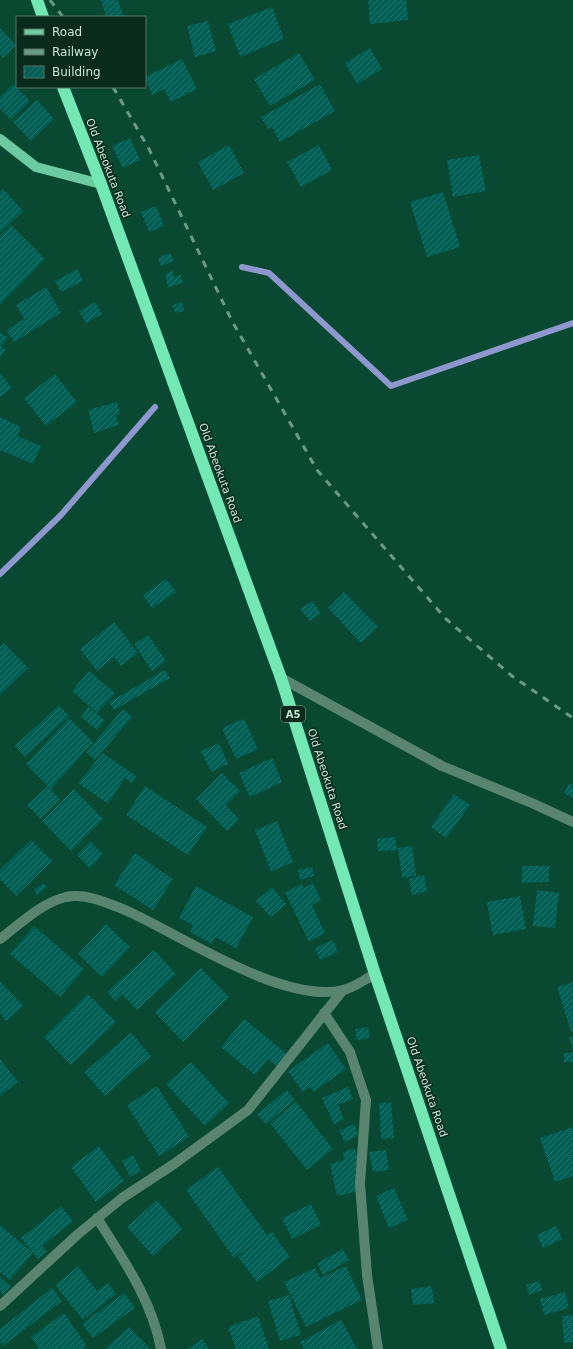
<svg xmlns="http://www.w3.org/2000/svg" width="573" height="1349" viewBox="0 0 573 1349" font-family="'DejaVu Sans',sans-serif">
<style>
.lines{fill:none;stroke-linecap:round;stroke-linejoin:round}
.stream{stroke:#8e98ce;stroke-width:6}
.building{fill:url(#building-hatch)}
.minor{stroke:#598570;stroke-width:10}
.major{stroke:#6dcba1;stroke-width:10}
.highway{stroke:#73e7b4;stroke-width:12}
.rail{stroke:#6a9b87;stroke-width:3;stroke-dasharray:7 7;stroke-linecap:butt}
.labels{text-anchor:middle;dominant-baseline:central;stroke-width:3;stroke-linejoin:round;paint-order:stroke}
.shield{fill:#0a2a1d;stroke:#8caf9e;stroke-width:1}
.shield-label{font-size:10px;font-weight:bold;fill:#c4e8d6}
.street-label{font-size:11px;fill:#c4e8d6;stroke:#0a2a1d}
</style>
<defs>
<pattern id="building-hatch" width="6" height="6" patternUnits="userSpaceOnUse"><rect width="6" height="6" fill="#005e54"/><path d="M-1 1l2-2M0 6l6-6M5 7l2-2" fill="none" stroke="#24756c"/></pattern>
</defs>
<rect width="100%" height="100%" fill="#094831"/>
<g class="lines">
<path class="stream" d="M242 267 269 273 391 386 573 323
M0 574 61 515 155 407"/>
</g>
<path class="building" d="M101 0H118L124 17H106Z
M368 0H406L408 20 370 24Z
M272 7 284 39 240 57 228 24Z
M208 21 216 51 195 57 187 26Z
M0 28 16 45 3 58 0 55Z
M370 48 382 69 357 84 345 63Z
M299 53 315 80 270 106 254 79Z
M182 59 197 89 171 102 164 89 152 95 145 77Z
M13 84 30 101 11 120 0 109V97Z
M320 84 335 111 280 142 272 127 268 129 261 117Z
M37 100 54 119 31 141 13 122Z
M130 138 140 160 123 168 112 146Z
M229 145 244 173 213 190 198 162Z
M319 145 332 170 301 187 287 162Z
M479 155 486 191 453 197 447 160Z
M3 189 23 211 0 233V192Z
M443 192 460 247 427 257 410 202Z
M156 206 164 226 149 232 141 212Z
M11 225 45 259 0 305V236Z
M170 253 174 261 161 266 158 258Z
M77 269 83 281 61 292 55 281Z
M172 271 174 277 181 275 183 283 168 287 165 274Z
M46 287 61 313 14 342 6 330 24 319 16 305Z
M95 302 102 314 86 323 79 311Z
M182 302 184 311 175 313 173 305Z
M0 332 8 338 1 346 6 350 0 357Z
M0 373 12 388 0 397Z
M55 374 77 402 46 426 24 398Z
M117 402 120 414 116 415 119 425 94 433 88 410Z
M0 417 21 427 17 436 41 446 33 464 0 450Z
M166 579 176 592 152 608 143 595Z
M344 592 378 627 361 643 328 608Z
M312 601 321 613 310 621 300 609Z
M114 622 138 653 121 666 114 657 97 671 80 649Z
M148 635 166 661 152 671 134 644Z
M4 643 28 668 0 695V647Z
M165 670 170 678 114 710 109 702Z
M89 671 115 693 97 713 72 691Z
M59 705 69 716 25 757 15 746Z
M88 707 105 720 97 730 81 717Z
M123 709 132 717 95 760 86 752Z
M69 718 93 742 51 789 26 764Z
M244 719 258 749 236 759 222 728Z
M219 743 228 764 211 772 201 751Z
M103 753 136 776 132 783 125 778 108 804 78 783Z
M272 758 282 782 250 797 239 773Z
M222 773 240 791 226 805 239 819 227 831 196 799Z
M569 783 573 785V798L564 793Z
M48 786 60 800 40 819 27 805Z
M145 786 207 827 188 855 126 815Z
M74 789 103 819 71 851 42 821Z
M454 794 470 805 446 838 431 827Z
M277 821 293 862 271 872 255 830Z
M395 837 397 850 378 851 377 839Z
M31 840 52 861 16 896 0 879V870Z
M90 841 103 854 90 868 77 855Z
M412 846 416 876 402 878 398 848Z
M135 853 173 879 153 910 114 885Z
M522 866H549V882L522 883Z
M312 867 314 876 300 880 298 870Z
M424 875 427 891 412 895 409 879Z
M43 883 47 887 37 895 34 890Z
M313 883 321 900 312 905 325 933 309 942 285 892 302 884 304 888Z
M196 886 253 917 236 948 215 937 212 944 190 932 193 925 179 918Z
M272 887 286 904 271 917 256 901Z
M537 890 559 893 555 928 533 926Z
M520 896 526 929 493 935 487 902Z
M106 924 130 947 102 977 78 954Z
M34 926 84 969 60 997 10 954Z
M333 940 338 952 320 960 315 948Z
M154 950 176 974 137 1010 122 994 115 1001 107 992Z
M201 968 229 997 183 1042 155 1012Z
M0 981 23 1006 6 1021 0 1013Z
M573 982V1032H571L557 987Z
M88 994 116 1022 71 1065 44 1037Z
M244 1019 288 1055 278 1067 268 1059 255 1075 221 1047Z
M368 1027 370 1038 357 1040 355 1029Z
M131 1033 151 1056 105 1096 84 1072Z
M573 1036V1051L569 1038Z
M328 1043 346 1069 313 1092 311 1087 303 1092 288 1071Z
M573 1052V1062H564V1053Z
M0 1059 18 1082 0 1096Z
M191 1062 229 1103 205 1126 166 1084Z
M157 1086 189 1137 159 1156 127 1105Z
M348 1087 353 1099 338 1105 344 1119 334 1124 322 1098Z
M287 1090 295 1100 266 1124 257 1114Z
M296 1102 333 1149 307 1170 270 1123Z
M391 1102 394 1138 381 1139 379 1103Z
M354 1124 359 1135 345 1142 339 1131Z
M573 1127V1176L555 1182 540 1138Z
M99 1146 124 1181 96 1202 71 1167Z
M355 1148 360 1170 355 1171 360 1191 337 1196 330 1164 344 1160 343 1152Z
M386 1150 389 1170 373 1172 369 1152Z
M133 1155 141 1171 130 1177 122 1161Z
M218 1167 267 1235 272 1232 290 1257 257 1282 238 1257 260 1240 234 1258 186 1190Z
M394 1188 408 1220 389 1228 376 1196Z
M157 1200 182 1229 153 1256 127 1227Z
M311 1204 321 1225 292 1239 282 1218Z
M61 1206 73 1221 42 1246 47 1252 38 1259 21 1238Z
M0 1225 33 1253 10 1280 0 1272Z
M556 1226 562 1239 543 1248 537 1235Z
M343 1249 349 1260 323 1275 317 1263Z
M78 1266 97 1291 108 1283 116 1294 83 1320 55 1285Z
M346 1266 362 1300 306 1327 284 1282 315 1268 320 1278Z
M0 1277 11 1286 3 1295 0 1292Z
M539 1281 542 1290 529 1295 526 1285Z
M432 1286 434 1303 413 1305 411 1289Z
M52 1288 62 1301 3 1346 0 1342V1329Z
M565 1292 569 1308 544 1315 540 1299Z
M124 1293 135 1308 93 1338 82 1324Z
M289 1295 301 1335 280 1341 268 1301Z
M64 1313 87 1346 83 1349H39L31 1337Z
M573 1315V1342L564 1343 562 1316Z
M258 1316 269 1349H236L228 1327Z
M341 1320 357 1349H304L300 1342Z
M129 1327 150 1349H105Z
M202 1339 209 1349H188Z"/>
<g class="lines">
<path class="minor" d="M281 678 442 766 534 804 573 822
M0 939C20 924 41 903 66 897 86 893 107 903 125 910 180 934 283 1005 343 990 354 988 365 979 375 974
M324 1013 350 1052 366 1100 360 1184 367 1275 378 1349
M97 1218C123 1259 152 1300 161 1349
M0 1306 77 1235 122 1198 174 1164 248 1110 343 990"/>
<path class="major" d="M0 139 36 167 101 184"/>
<path class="highway" d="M37 0 43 17
M63 87 101 184 281 678 375 974 501 1349"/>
<path class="rail" d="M50 0 63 17
M113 87 149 149 232 321 317 470 446 619 512 676 573 718"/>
</g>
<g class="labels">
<rect class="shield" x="281" y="706" width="24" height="16" rx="3"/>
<g class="shield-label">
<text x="293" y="714">A5</text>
</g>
<g class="street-label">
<text transform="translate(108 168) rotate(69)">Old Abeokuta Road</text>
<text transform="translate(220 473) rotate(70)">Old Abeokuta Road</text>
<text transform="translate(327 779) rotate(72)">Old Abeokuta Road</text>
<text transform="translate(427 1087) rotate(71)">Old Abeokuta Road</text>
</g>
</g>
<rect x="16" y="16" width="130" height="72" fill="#0a2a1d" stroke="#547667"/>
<rect x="24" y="29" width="20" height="6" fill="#6dcba1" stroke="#547667"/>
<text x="52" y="36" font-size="12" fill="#c4e8d6">Road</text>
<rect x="24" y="49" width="20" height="6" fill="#6a9b87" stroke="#547667"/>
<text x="52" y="56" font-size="12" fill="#c4e8d6">Railway</text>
<rect x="24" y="66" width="20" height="12" fill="url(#building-hatch)" stroke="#547667"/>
<text x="52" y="76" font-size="12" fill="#c4e8d6">Building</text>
</svg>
